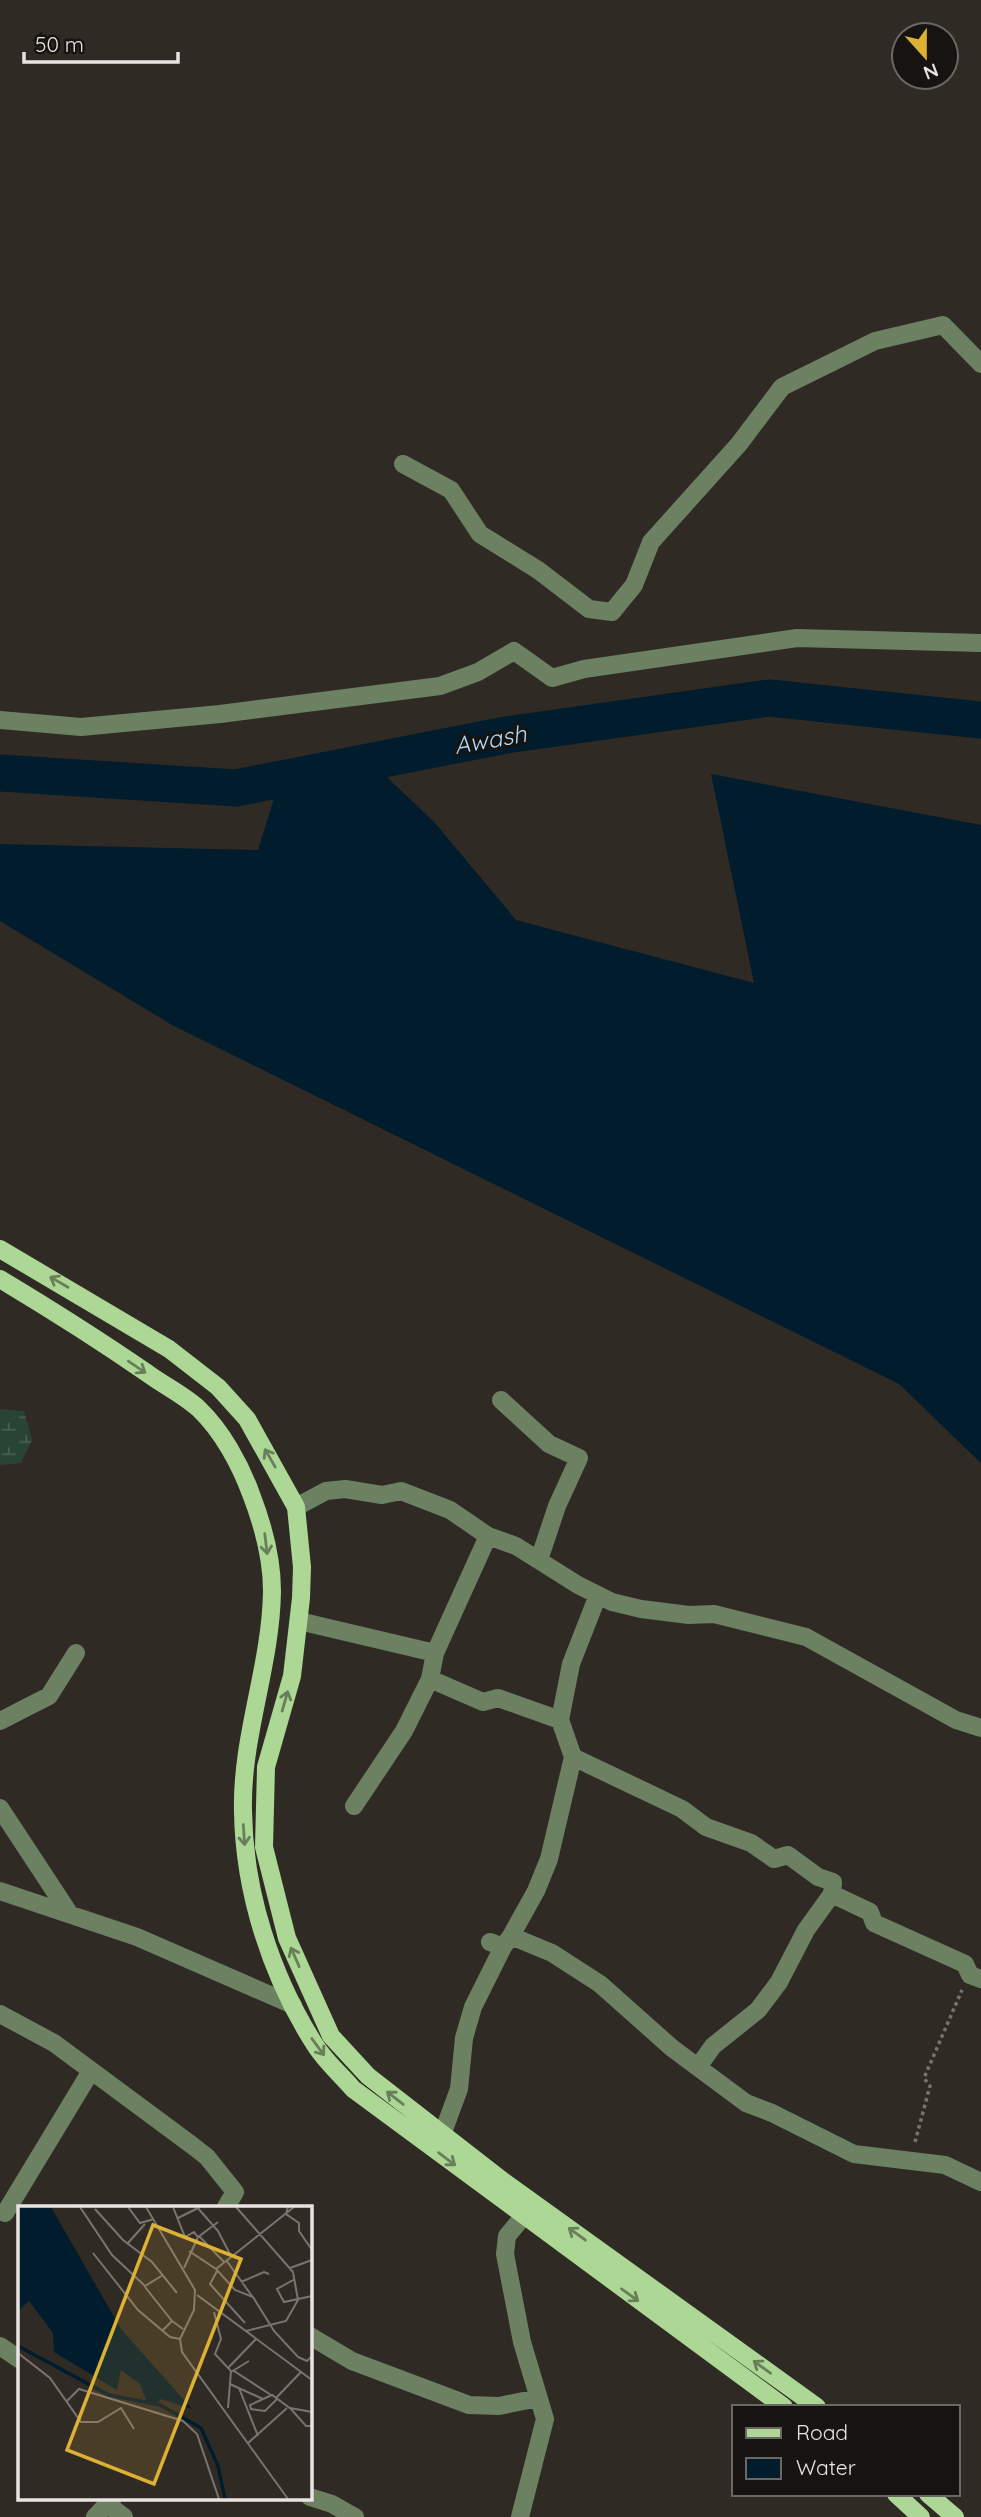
<svg xmlns="http://www.w3.org/2000/svg" width="981" height="2517" viewBox="0 0 981 2517" font-family="Quicksand,sans-serif">
<style>
.wetland{fill:url(#wetland-marsh)}
.water{fill:#011c2c}
.lines{fill:none;stroke-linecap:round;stroke-linejoin:round}
.river{stroke:#011c2c;stroke-width:37}
.path{stroke:#79736f;stroke-width:3.5;stroke-dasharray:3.5 3.5;stroke-linecap:butt}
.minor{stroke:#6c8161;stroke-width:18}
.major{stroke:#acd795;stroke-width:18}
.oneway{stroke:#687f5a}
.labels{text-anchor:middle;dominant-baseline:central;stroke-width:6;stroke-linejoin:round;paint-order:stroke}
.water-label{font-size:24px;font-style:italic;fill:#aadbfd;stroke:#161311}
.inset-river{fill:none;stroke:#011c2c;stroke-width:3.5}
.inset-road{fill:none;stroke:#7a7471;stroke-width:2}
.view{fill:#ddb133;fill-opacity:0.15;stroke:#ddb133;stroke-width:3.5}
.inset-edge{fill:none;stroke:#e9e4e2;stroke-width:3.5}
</style>
<defs>
<pattern id="wetland-marsh" width="20" height="14" patternUnits="userSpaceOnUse" patternTransform="scale(1.75)"><rect width="20" height="14" fill="#294335"/><path d="M1 5h8M5 5V1M11 12h8M15 12V8" fill="none" stroke="#485e52"/></pattern>
</defs>
<rect width="100%" height="100%" fill="#302a25"/>
<path class="wetland" d="M0 1409 24 1411 32 1440 21 1463 0 1465Z"/>
<path class="water" d="M371 762 435 823 516 920 754 983 711 774 981 825V1463L899 1384 172 1025 0 921V844L258 850 280 779Z"/>
<g class="lines">
<path class="river" d="M0 773 236 788 506 735 769 698 981 720"/>
<path class="path" d="M915 2142 930 2086 924 2078 962 1990"/>
<path class="minor" d="M403 464 451 490 480 534 538 570 589 609 612 612 634 585 651 542 739 444 782 387 875 341 943 325 981 364
M0 720 81 727 220 714 440 686 478 672 514 651 552 678 584 669 797 638 981 643
M501 1400 549 1444 579 1458 557 1506 539 1560
M296 1507 326 1491 345 1489 382 1495 401 1491 450 1510 488 1536 516 1546 578 1585 612 1602 641 1609 689 1615 714 1614 806 1637 956 1720 981 1728
M299 1621 435 1653 488 1536
M435 1653 430 1679 483 1702 498 1698 560 1720 573 1757 549 1859 536 1891 511 1936
M560 1720 571 1664 598 1595
M0 1721 49 1696 76 1653
M573 1757 682 1809 706 1827 751 1843 774 1859 788 1855 818 1877 833 1882 832 1894
M354 1806 404 1731 430 1679
M0 1808 69 1913
M0 1891 137 1937 293 2005
M490 1942 503 1947 511 1936 552 1953 600 1984 672 2048 746 2103 772 2113 854 2154 945 2165 981 2182
M0 2014 54 2043 193 2146 207 2157 235 2192 226 2207
M698 2067 713 2046 758 2010 779 1982 806 1930 832 1894 870 1912 874 1923 965 1964 970 1975 981 1979
M442 2135 459 2089 464 2038 473 2007 503 1947
M5 2213 91 2071
M310 2336 352 2361 469 2405 499 2406 538 2398
M0 2346 19 2359
M310 2497 332 2504 355 2517
M107 2504 124 2517
M95 2517 113 2498
M520 2517 545 2419 522 2342 505 2254 507 2236 523 2217"/>
<path class="major" d="M0 1249 169 1349 218 1387 247 1419 296 1507 302 1567 301 1598 292 1676 266 1767 264 1847 287 1938 331 2036 368 2076 503 2181 817 2407
M0 1279C50 1309 99 1340 147 1373 163 1385 184 1395 199 1409 222 1431 240 1464 251 1494 263 1525 272 1558 272 1591 271 1666 241 1737 243 1811 244 1892 271 1976 315 2045 325 2061 341 2075 353 2089L784 2407
M896 2494 921 2517
M928 2494 955 2517"/>
</g>
<defs><path id="oneway-shaft" d="M-6 0H5M1.5-3L5.5 0L1.5 3" fill="none" stroke-width="1.6" stroke-linecap="round" stroke-linejoin="round" transform="scale(1.75)"/></defs>
<g class="oneway">
<use href="#oneway-shaft" transform="translate(59 1282) rotate(-150)"/>
<use href="#oneway-shaft" transform="translate(137 1367) rotate(34)"/>
<use href="#oneway-shaft" transform="translate(270 1458) rotate(-120)"/>
<use href="#oneway-shaft" transform="translate(266 1544) rotate(83)"/>
<use href="#oneway-shaft" transform="translate(285 1701) rotate(-74)"/>
<use href="#oneway-shaft" transform="translate(244 1835) rotate(86)"/>
<use href="#oneway-shaft" transform="translate(295 1957) rotate(-114)"/>
<use href="#oneway-shaft" transform="translate(318 2047) rotate(54)"/>
<use href="#oneway-shaft" transform="translate(395 2098) rotate(-142)"/>
<use href="#oneway-shaft" transform="translate(447 2159) rotate(37)"/>
<use href="#oneway-shaft" transform="translate(577 2234) rotate(-144)"/>
<use href="#oneway-shaft" transform="translate(630 2295) rotate(36)"/>
<use href="#oneway-shaft" transform="translate(762 2367) rotate(-144)"/>
</g>
<g class="labels">
<g class="water-label">
<text transform="translate(490 739) rotate(-10)">Awash</text>
</g>
</g>
<g transform="translate(18 2206)">
<rect width="294" height="294" fill="#302a25"/>
<path d="M0 1H33L103 123 174 203 143 193 138 199 129 197 122 178 103 164 99 184 36 146 35 127 11 95 0 105Z" fill="#011c2c"/>
<path class="inset-river" d="M0 140 91 189 142 199 183 222 200 260 207 293"/>
<path class="inset-road" d="M62 1 94 49 127 80 145 69M110 1 122 17 136 13M128 1 177 84 176 104 162 133 164 146 270 293M155 1 167 31 176 26 180 31 200 16M179 1 200 25 213 50M218 1 275 66 280 94 268 115 228 125M270 1 268 8 281 17V25L294 44M77 3 105 34 134 56 159 87M160 12 180 2M181 30 206 56M109 38 127 18M171 45 198 63 217 84 235 91 256 125 280 151 289 155 294 150M75 47 120 104 152 131 162 133M208 54 234 90M166 62 180 31M272 62 294 54M198 63 276 1M199 65 192 78 227 117M277 73 259 83 266 96 294 90M223 76 246 66 251 68M127 81 154 115M179 89 294 174M196 106 203 133 197 148 213 165 210 202M145 124 154 115 165 123M0 147 32 172 63 216H80L103 202 116 223M210 162 238 133M216 165 253 189M213 166 231 155M212 178 245 193M221 182 240 230M258 192 283 166M259 193 247 205 233 203 232 199 254 189 273 203 288 220H294M49 195 61 183 165 215 179 228 201 293M272 202 294 206M230 237 269 202"/>
<path class="view" d="M135 19 223 53 136 278 49 244Z"/>
<rect width="294" height="294" class="inset-edge"/>
</g>
<rect x="732" y="2405" width="228" height="91" fill="#161311" stroke="#6a6765" stroke-width="2"/>
<rect x="746" y="2428" width="35" height="10" fill="#acd795" stroke="#6a6765" stroke-width="2"/>
<text x="796" y="2440" font-size="21" fill="#e9e4e2">Road</text>
<rect x="746" y="2458" width="35" height="21" fill="#011c2c" stroke="#6a6765" stroke-width="2"/>
<text x="796" y="2475" font-size="21" fill="#e9e4e2">Water</text>
<g transform="translate(925 56) rotate(159)"><circle r="33" fill="#161311" stroke="#6a6765" stroke-width="2"/>
<path d="M0-5L12 26L0 18L-12 26Z" fill="#ddb133"/>
<text y="-10" font-size="19" font-weight="bold" text-anchor="middle" fill="#e9e4e2">N</text>
</g>
<path d="M24 52v10h154v-10" fill="none" stroke="#e9e4e2" stroke-width="3.5"/>
<text x="35" y="52" font-size="21" fill="#e9e4e2" stroke="#161311" stroke-width="5" paint-order="stroke">50 m</text>
</svg>
